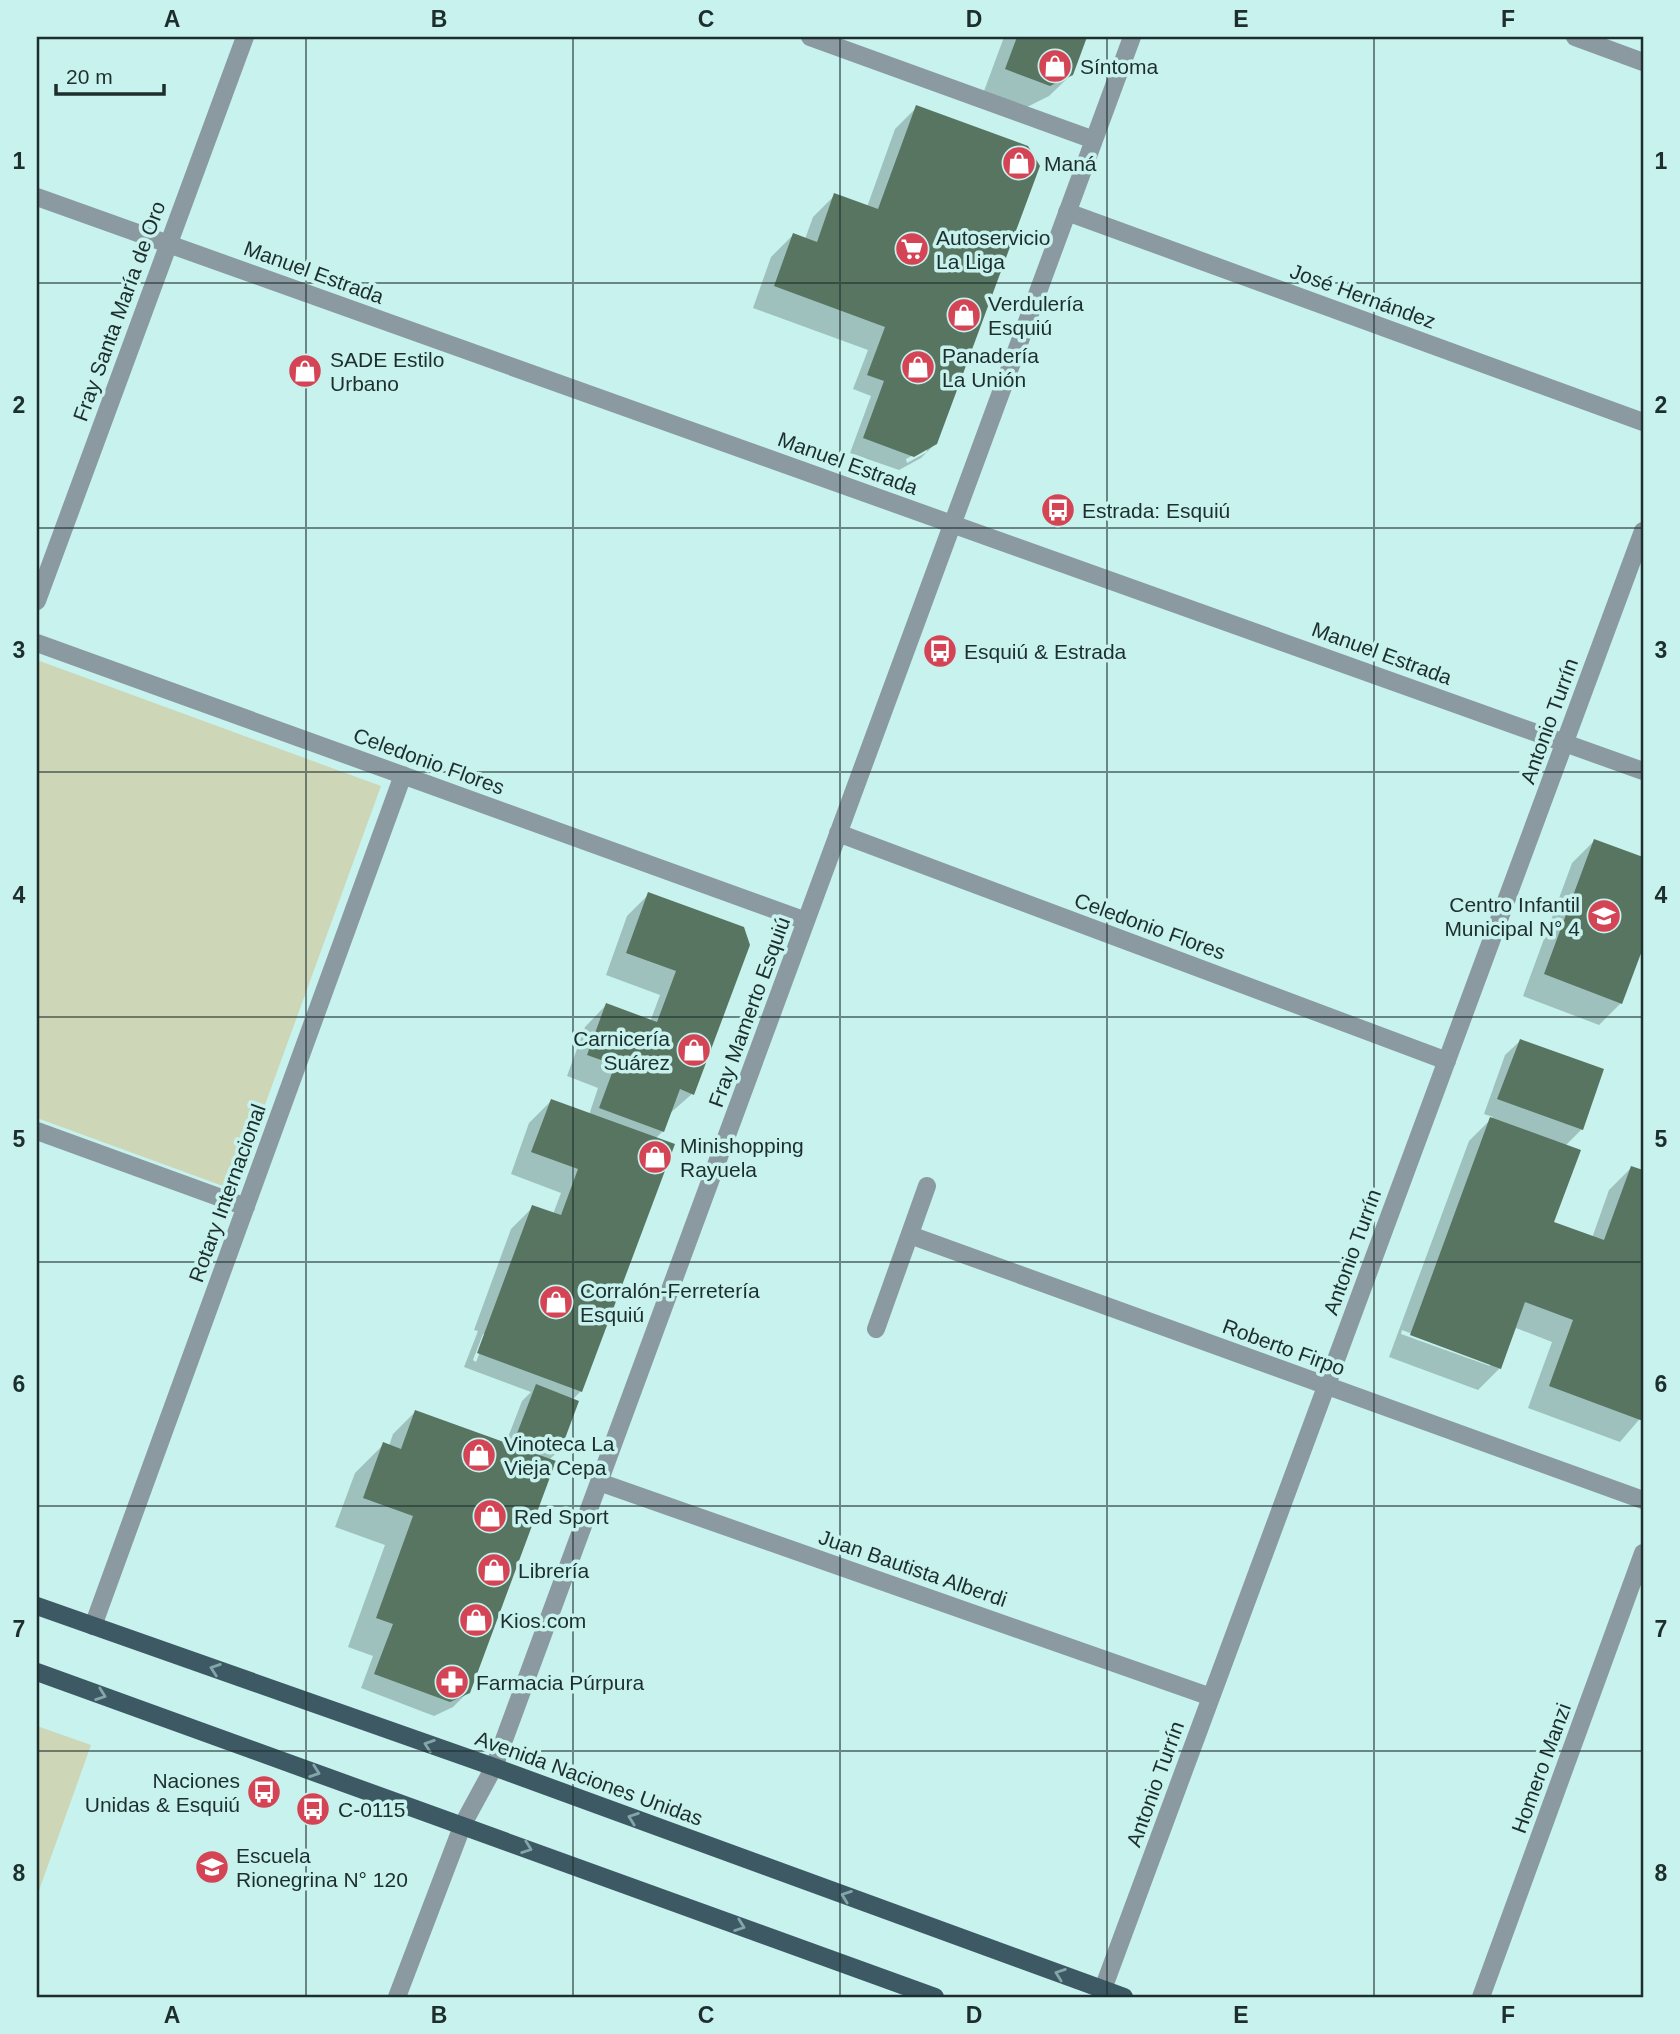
<svg xmlns="http://www.w3.org/2000/svg" width="1680" height="2034" viewBox="0 0 1680 2034" font-family="Arial,sans-serif">
<style>
.green{fill:#cdd6b7}
.shadow{fill:#0003;fill-rule:evenodd}
.building{fill:#587562}
.lines{fill:none;stroke-linecap:round;stroke-linejoin:round}
.minor{stroke:#8a9aa0;stroke-width:18}
.major{stroke:#3d5964;stroke-width:18}
.oneway{stroke:#82a6a9}
.grid{fill:none;stroke:#1d2e2d;stroke-width:2;stroke-opacity:0.55}
.labels{text-anchor:middle;dominant-baseline:central;stroke-width:7;stroke-linejoin:round;paint-order:stroke}
.poi-label{font-size:21px;fill:#1d2e2d;stroke:#c7f2ee;text-anchor:start}
.street-label{font-size:21px;fill:#1d2e2d;stroke:#c7f2ee}
.neatline{fill:none;stroke:#1d2e2d;stroke-width:2.5}
.grid-label{font-size:23px;text-anchor:middle;font-weight:bold;fill:#1d2e2d}
</style>
<rect width="100%" height="100%" fill="#c7f2ee"/>
<path class="green" d="M37 660 381 786 234 1190 37 1118Z
M37 1726 91 1745 37 1896Z"/>
<path class="shadow" d="M1004 37H1086L1072 74 1049 96 1027 107 984 91Z
M917 107 936 443 921 458 899 470 850 453 871 396 853 389 868 350 753 308 771 257 793 235 805 239 813 217 835 195 867 207 895 129ZM927 448V452L907 463 906 459Z
M1594 841 1643 859V943L1621 1003 1599 1025 1523 996 1572 863Z
M649 894 742 928 692 1094 668 1115 663 1131 655 1139 581 1391 572 1400 558 1451 549 1460 468 1692 453 1707 434 1716 361 1688 373 1656 348 1647 385 1545 335 1527 355 1473 384 1444 389 1446 393 1434 415 1412 505 1445 522 1401 531 1392 464 1367 478 1331 474 1330 511 1229 533 1207 553 1214 561 1193 511 1174 529 1123 551 1101 589 1115 598 1088 567 1076 585 1027 606 1005 650 1022 660 995 606 975 627 916ZM483 1334H487L476 1362 473 1360Z
M1520 1041 1582 1129 1565 1146 1552 1223 1592 1238 1609 1190 1631 1168 1643 1172V1415L1620 1442 1528 1408 1552 1342 1516 1328 1500 1368 1478 1390 1389 1357 1469 1141 1493 1117 1484 1114 1505 1055ZM1402 1330 1490 1363V1366L1401 1334Z"/>
<path class="building" d="M1017 37H1087L1073 75 1050 86 1005 69Z
M916 105 1028 146 1040 166 937 444 914 457 863 438 884 381 867 375 885 327 774 286 793 233 817 242 834 193 878 209Z
M1594 839 1643 857V948L1622 1004 1544 974Z
M648 892 744 927 750 945 694 1095 680 1089 664 1132 599 1108 615 1065 587 1055 606 1003 657 1022 676 971 626 953Z
M1520 1039 1604 1069 1583 1130 1497 1099Z
M551 1099 675 1144 582 1392 477 1353 532 1205 561 1215 578 1169 531 1152Z
M1490 1117 1581 1150 1554 1222 1604 1240 1631 1166 1643 1170V1421L1549 1386 1573 1320 1525 1302 1501 1369 1410 1335Z
M536 1384 579 1401 560 1452 516 1436Z
M415 1410 556 1461 470 1693 450 1702 374 1674 393 1624 376 1618 413 1516 363 1498 383 1442 401 1449Z"/>
<g class="lines">
<path class="minor" d="M810 37 1094 140
M1575 37 1643 62
M37 197 1643 771
M1067 212 1643 422
M37 601 245 37
M37 643 806 921
M838 833 1447 1061
M37 1131 246 1207
M910 1235 1643 1500
M876 1329 927 1186
M599 1482 1211 1697
M93 1626 403 775
M397 1997 463 1824 494 1767 1132 37
M1100 1997 1643 531
M1481 1997 1643 1553"/>
<path class="major" d="M37 1606 494 1767 1124 1997
M37 1672 935 1997"/>
</g>
<defs><path id="oneway-chevron" d="M-2-3.5L2.5 0L-2 3.5" fill="none" stroke-width="1.6" stroke-linecap="round" stroke-linejoin="round" transform="scale(1.75)"/></defs>
<g class="oneway">
<use href="#oneway-chevron" transform="translate(215 1669) rotate(-161)"/>
<use href="#oneway-chevron" transform="translate(101 1695) rotate(20)"/>
<use href="#oneway-chevron" transform="translate(429 1745) rotate(-161)"/>
<use href="#oneway-chevron" transform="translate(315 1772) rotate(19)"/>
<use href="#oneway-chevron" transform="translate(633 1818) rotate(-160)"/>
<use href="#oneway-chevron" transform="translate(527 1848) rotate(20)"/>
<use href="#oneway-chevron" transform="translate(846 1896) rotate(-160)"/>
<use href="#oneway-chevron" transform="translate(740 1926) rotate(20)"/>
<use href="#oneway-chevron" transform="translate(1060 1974) rotate(-160)"/>
</g>
<path class="grid" d="M306 37V1997M573 37V1997M840 37V1997M1107 37V1997M1374 37V1997M37 283H1643M37 528H1643M37 772H1643M37 1017H1643M37 1262H1643M37 1506H1643M37 1751H1643"/>
<defs>
<g id="shop-disc" transform="scale(1.75)"><circle r="9.5" fill="#d44455" stroke="#c7f2ee"/><path d="M-5-2.5h2.3a2.7 3.5 0 0 1 5.4 0H5L5.5 6h-11ZM-1.5-2.5h3a1.5 2.3 0 0 0-3 0Z" fill="#fff"/></g>
<g id="supermarket-disc" transform="scale(1.75)"><circle r="9.5" fill="#d44455" stroke="#c7f2ee"/><path d="M-6-5.5h2.5l.6 2H6L4.5 2H-2.5L-4.4-4H-6ZM-1.5 3.2a1.3 1.3 0 1 0 .1 0ZM3 3.2a1.3 1.3 0 1 0 .1 0Z" fill="#fff"/></g>
<g id="bus-disc" transform="scale(1.75)"><circle r="9.5" fill="#d44455" stroke="#c7f2ee"/><path d="M-5-6H5V4H4V6H2V4H-2V6H-4V4H-5ZM-3.5-4V0h7V-4ZM-3.5 1.2v1.5H-2V1.2ZM2 1.2v1.5H3.5V1.2Z" fill="#fff"/></g>
<g id="school-disc" transform="scale(1.75)"><circle r="9.5" fill="#d44455" stroke="#c7f2ee"/><path d="M0-5L7-2L0 1L-7-2ZM-4 1L0 2.5L4 1V4Q0 6-4 4Z" fill="#fff"/></g>
<g id="pharmacy-disc" transform="scale(1.75)"><circle r="9.5" fill="#d44455" stroke="#c7f2ee"/><path d="M-2-6h4v4h4v4h-4v4h-4v-4h-4v-4h4Z" fill="#fff"/></g>
</defs>
<g fill-rule="evenodd">
<use href="#shop-disc" x="1055" y="66"/>
<use href="#shop-disc" x="1019" y="163"/>
<use href="#supermarket-disc" x="912" y="249"/>
<use href="#shop-disc" x="964" y="315"/>
<use href="#shop-disc" x="918" y="367"/>
<use href="#shop-disc" x="305" y="371"/>
<use href="#bus-disc" x="1058" y="510"/>
<use href="#bus-disc" x="940" y="651"/>
<use href="#school-disc" x="1604" y="916"/>
<use href="#shop-disc" x="694" y="1050"/>
<use href="#shop-disc" x="655" y="1157"/>
<use href="#shop-disc" x="556" y="1302"/>
<use href="#shop-disc" x="479" y="1455"/>
<use href="#shop-disc" x="490" y="1516"/>
<use href="#shop-disc" x="494" y="1570"/>
<use href="#shop-disc" x="476" y="1620"/>
<use href="#pharmacy-disc" x="452" y="1682"/>
<use href="#bus-disc" x="264" y="1792"/>
<use href="#bus-disc" x="313" y="1809"/>
<use href="#school-disc" x="212" y="1867"/>
</g>
<g class="labels">
<g class="poi-label">
<text x="1080" y="66">Síntoma</text>
<text x="1044" y="163">Maná</text>
<text x="936" y="237">Autoservicio<tspan x="936" dy="24">La Liga</tspan></text>
<text x="988" y="303">Verdulería<tspan x="988" dy="24">Esquiú</tspan></text>
<text x="942" y="355">Panadería<tspan x="942" dy="24">La Unión</tspan></text>
<text x="330" y="359">SADE Estilo<tspan x="330" dy="24">Urbano</tspan></text>
<text x="1082" y="510">Estrada: Esquiú</text>
<text x="964" y="651">Esquiú &amp; Estrada</text>
<text x="1580" y="904" text-anchor="end">Centro Infantil<tspan x="1580" dy="24">Municipal N° 4</tspan></text>
<text x="670" y="1038" text-anchor="end">Carnicería<tspan x="670" dy="24">Suárez</tspan></text>
<text x="680" y="1145">Minishopping<tspan x="680" dy="24">Rayuela</tspan></text>
<text x="580" y="1290">Corralón-Ferretería<tspan x="580" dy="24">Esquiú</tspan></text>
<text x="504" y="1443">Vinoteca La<tspan x="504" dy="24">Vieja Cepa</tspan></text>
<text x="514" y="1516">Red Sport</text>
<text x="518" y="1570">Librería</text>
<text x="500" y="1620">Kios.com</text>
<text x="476" y="1682">Farmacia Púrpura</text>
<text x="240" y="1780" text-anchor="end">Naciones<tspan x="240" dy="24">Unidas &amp; Esquiú</tspan></text>
<text x="338" y="1809">C-0115</text>
<text x="236" y="1855">Escuela<tspan x="236" dy="24">Rionegrina N° 120</tspan></text>
</g>
<g class="street-label">
<text transform="translate(314 272) rotate(20)">Manuel Estrada</text>
<text transform="translate(1363 296) rotate(20)">José Hernández</text>
<text transform="translate(119 311) rotate(-70)">Fray Santa María de Oro</text>
<text transform="translate(848 463) rotate(20)">Manuel Estrada</text>
<text transform="translate(1382 653) rotate(20)">Manuel Estrada</text>
<text transform="translate(1549 721) rotate(-70)">Antonio Turrín</text>
<text transform="translate(429 761) rotate(20)">Celedonio Flores</text>
<text transform="translate(1150 926) rotate(20)">Celedonio Flores</text>
<text transform="translate(749 1012) rotate(-70)">Fray Mamerto Esquiú</text>
<text transform="translate(227 1193) rotate(-70)">Rotary Internacional</text>
<text transform="translate(1352 1252) rotate(-70)">Antonio Turrín</text>
<text transform="translate(1284 1347) rotate(20)">Roberto Firpo</text>
<text transform="translate(913 1568) rotate(19)">Juan Bautista Alberdi</text>
<text transform="translate(1541 1768) rotate(-70)">Homero Manzi</text>
<text transform="translate(589 1778) rotate(20)">Avenida Naciones Unidas</text>
<text transform="translate(1155 1784) rotate(-70)">Antonio Turrín</text>
</g>
</g>
<rect width="1680" height="2034" fill="none" stroke="#c7f2ee" stroke-width="77"/>
<path d="M56 84v10h108v-10" fill="none" stroke="#1d2e2d" stroke-width="3.5"/>
<text x="66" y="84" font-size="21" fill="#1d2e2d" stroke="#c7f2ee" stroke-width="5" paint-order="stroke">20 m</text>
<rect x="38" y="38" width="1604" height="1958" class="neatline"/>
<g class="grid-label">
<text x="172" y="27">A</text>
<text x="439" y="27">B</text>
<text x="706" y="27">C</text>
<text x="974" y="27">D</text>
<text x="1241" y="27">E</text>
<text x="1508" y="27">F</text>
<text x="19" y="169">1</text>
<text x="1661" y="169">1</text>
<text x="19" y="413">2</text>
<text x="1661" y="413">2</text>
<text x="19" y="658">3</text>
<text x="1661" y="658">3</text>
<text x="19" y="903">4</text>
<text x="1661" y="903">4</text>
<text x="19" y="1147">5</text>
<text x="1661" y="1147">5</text>
<text x="19" y="1392">6</text>
<text x="1661" y="1392">6</text>
<text x="19" y="1637">7</text>
<text x="1661" y="1637">7</text>
<text x="19" y="1881">8</text>
<text x="1661" y="1881">8</text>
<text x="172" y="2023">A</text>
<text x="439" y="2023">B</text>
<text x="706" y="2023">C</text>
<text x="974" y="2023">D</text>
<text x="1241" y="2023">E</text>
<text x="1508" y="2023">F</text>
</g>
</svg>
